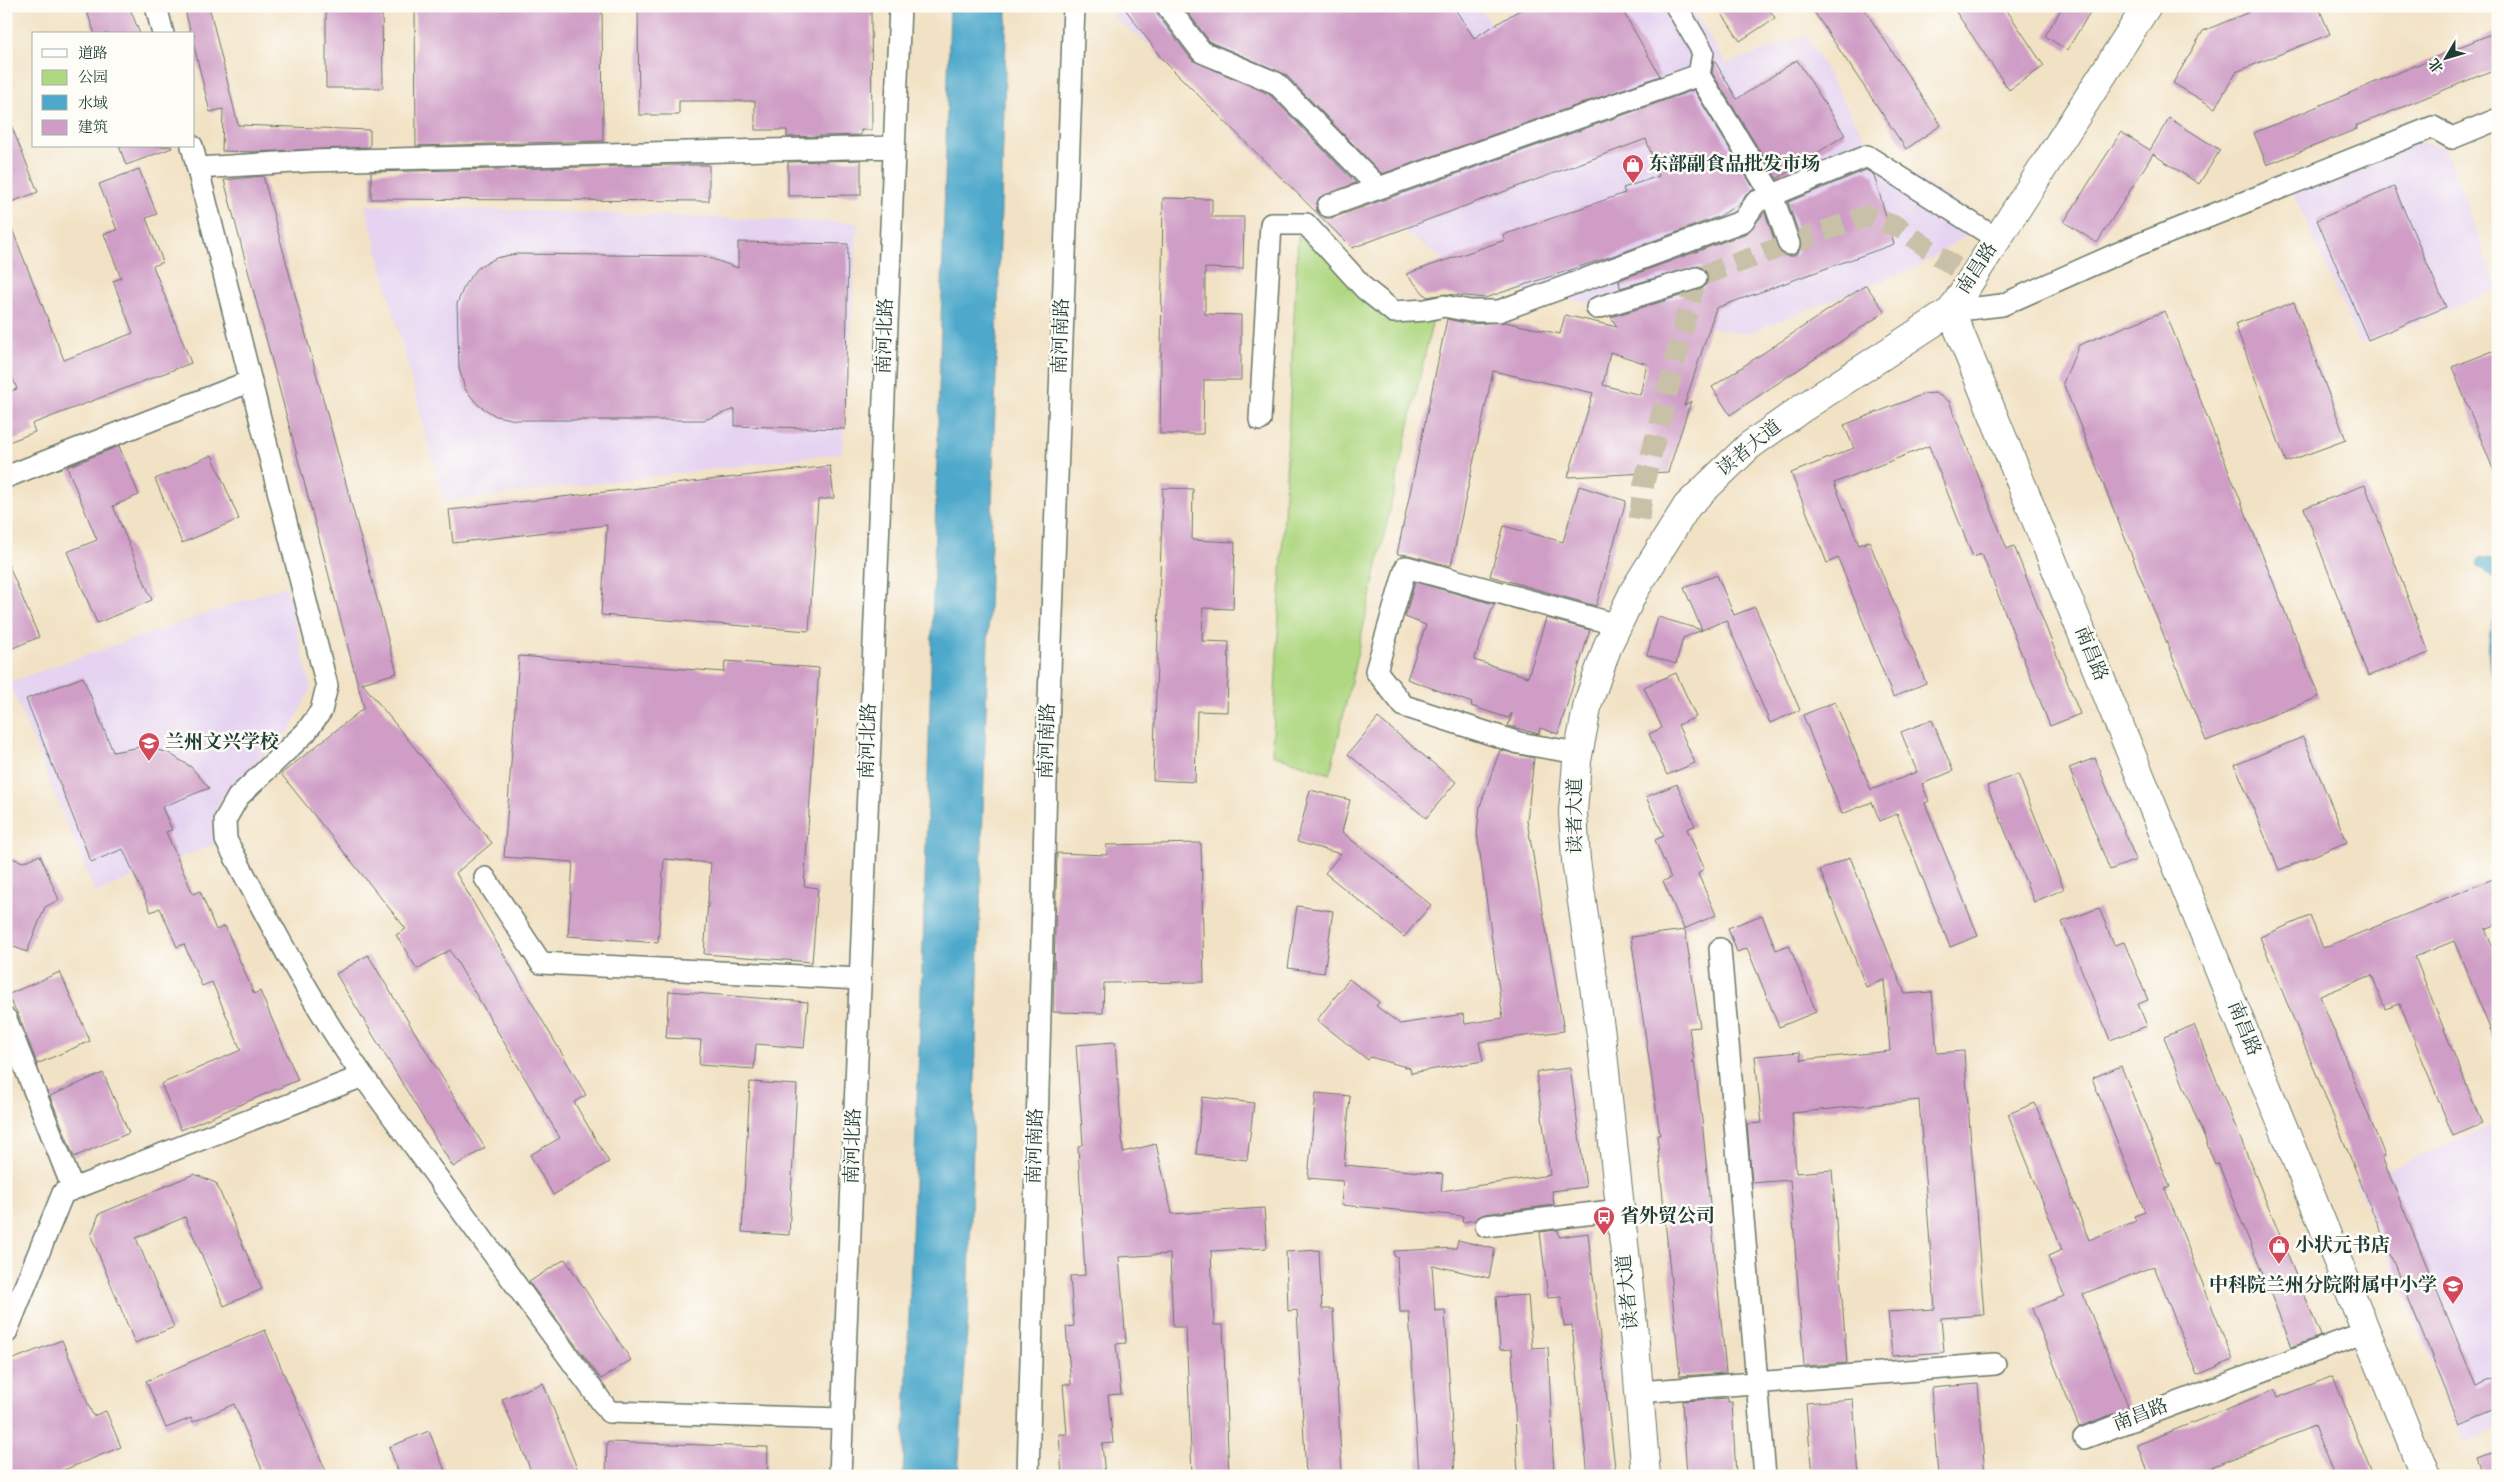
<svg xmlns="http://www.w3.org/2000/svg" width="2504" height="1482" viewBox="0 0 2504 1482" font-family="'Sorts Mill Goudy','Noto Serif SC',serif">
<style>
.built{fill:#e5d3f1}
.green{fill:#b0d883;stroke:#688a5c}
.water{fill:#4da8cb;stroke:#367280}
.building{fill:#cf9dc6;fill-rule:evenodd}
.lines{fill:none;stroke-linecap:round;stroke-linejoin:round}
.minor-tunnel{stroke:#c8c1a8;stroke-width:21;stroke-dasharray:21 11;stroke-linecap:butt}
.minor-casing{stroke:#697767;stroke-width:24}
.major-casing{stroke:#697767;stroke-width:30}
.minor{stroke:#fff;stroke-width:21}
.major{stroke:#fff;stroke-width:28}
.labels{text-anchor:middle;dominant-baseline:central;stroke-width:5;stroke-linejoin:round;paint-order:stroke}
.poi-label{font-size:19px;font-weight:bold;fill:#1f3d34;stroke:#fdfcf7;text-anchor:start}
.street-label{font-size:19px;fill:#1f3d34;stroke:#fdfcf7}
</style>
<rect width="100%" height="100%" fill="#fdfcf7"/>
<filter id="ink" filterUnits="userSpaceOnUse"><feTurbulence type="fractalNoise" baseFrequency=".02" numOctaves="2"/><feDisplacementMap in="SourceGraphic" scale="10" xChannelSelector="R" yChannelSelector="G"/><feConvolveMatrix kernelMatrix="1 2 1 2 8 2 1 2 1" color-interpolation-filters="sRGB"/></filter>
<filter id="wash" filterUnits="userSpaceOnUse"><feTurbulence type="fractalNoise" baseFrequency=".0096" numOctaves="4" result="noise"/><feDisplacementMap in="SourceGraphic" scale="20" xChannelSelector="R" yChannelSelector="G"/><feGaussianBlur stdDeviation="1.12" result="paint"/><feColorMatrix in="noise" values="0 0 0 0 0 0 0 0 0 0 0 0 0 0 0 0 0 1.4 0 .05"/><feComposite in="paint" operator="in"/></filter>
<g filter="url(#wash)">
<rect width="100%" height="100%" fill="#f2e2c5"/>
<path class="built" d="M1122 6H1478L1492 25 1521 6H1690L1727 64 1806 35 1869 146 1986 222 1921 265 1746 334 1471 280 1111 16Z
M2418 141 2445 148 2498 290 2360 344 2292 190Z
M365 205 858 223 842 453 444 502Z
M286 586 311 688 290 730 224 794 213 816 214 844 95 893 9 682Z
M2498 1124V1429L2465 1442 2357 1182Z"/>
<path class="green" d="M1298 236 1390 305 1433 319 1330 774 1272 754Z"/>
<path class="water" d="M950 6H1007L968 1315 958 1476H903L924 915Z
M2481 557 2498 560V684C2474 653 2504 602 2495 581 2492 575 2483 570 2477 567V562Z"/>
<g id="blocks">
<path class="building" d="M85 6H129L140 34H95Z
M184 6H209L238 125 370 130V147L253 152 222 151 223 109 210 112 194 46V34H191Z
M326 6H382L383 88H326Z
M415 6H602L603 141 416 146Z
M638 6H871L872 130H861V135L787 137V130H755V101H679V115H639Z
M1123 6H1155L1157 14 1192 60 1269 94 1356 183 1319 198 1316 210 1325 218H1332L1694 90 1754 189 1746 195 1740 203 1720 216 1618 254 1485 298 1446 294 1427 297 1406 274 1505 240 1503 235 1625 193 1623 188 1659 176 1646 139 1352 248 1162 59Z
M1183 6H1453L1474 38 1526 6H1620L1660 76 1382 174 1285 74 1210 42Z
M1717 6H1767L1775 18 1740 41Z
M1810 6H1862L1941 125 1906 149Z
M1952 6H2004L2044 66 2009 90Z
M2063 6H2094L2067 50 2045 36Z
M2264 6H2318L2330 34 2236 72 2215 108 2173 83 2203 31Z
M2498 31V68L2356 126 2357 129 2267 165 2254 133Z
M1714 60 1737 99 1797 60 1845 135 1777 179 1712 73Z
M7 115 38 192 6 204V116Z
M2169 118 2220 150 2199 184 2153 154 2097 243 2064 222 2121 132 2150 150Z
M119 146H171L172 148 126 165Z
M861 160V195L788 196V162Z
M672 165H709V201L371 199V172Z
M139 169 157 214 146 218 163 262 153 266 191 363 32 424 35 432 6 443V393L17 389 6 360V214L64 360 133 333 113 281 121 278 104 234 117 230 99 184Z
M1866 170 1874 175 1894 244 1716 308 1684 406 1691 401 1668 472 1568 477 1593 393 1493 371 1451 566 1409 555 1397 554 1447 319 1470 324 1505 322 1560 334 1565 315 1617 327 1611 317 1700 290 1705 286 1708 280 1705 269 1698 266 1620 288 1619 280 1747 233 1765 212 1777 249 1786 256H1794L1799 252 1801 240 1788 202ZM1610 352 1647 364 1640 395 1603 385Z
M263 176 397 673 362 683 492 843 456 873 586 1095 574 1102 609 1162 553 1195 530 1155 560 1138 450 950 417 969 396 935 406 929 281 774 364 708 224 180Z
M2394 187 2446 307 2368 340 2317 220Z
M1163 198 1212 199V217H1244L1243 269 1205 268V314L1241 315V380H1204L1203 434H1160Z
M738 242 848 244 845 429 735 426V409L704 420H516L496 416 478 405 465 389 459 368 457 304 465 284 478 268 496 258 516 254 704 256 738 268Z
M1866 285 1885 312 1730 415 1712 387Z
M2294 302 2346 440 2286 462 2235 324Z
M2165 311 2319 697 2206 741 2063 383 2079 345Z
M2498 349V479H2497L2452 367Z
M1935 393 1949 401 2007 549 2014 546 2080 714 2050 726 1982 554 1973 557 1929 446 1834 483 1859 545 1869 541 1926 683 1893 697 1838 558 1827 563 1791 473 1854 448 1844 425 1924 394Z
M119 446 139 495 113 506 152 600 97 623 67 552 97 540 67 467Z
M212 455 239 519 182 543 155 479Z
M830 466 834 498 818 500 809 631 601 615 607 525 453 543 449 510Z
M2365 485 2429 653 2368 676 2304 508Z
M1579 486 1626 501 1596 606 1490 576 1504 526 1563 542Z
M1163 488 1193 489 1192 540 1235 542 1233 609 1203 608 1202 641 1229 642 1227 712 1197 711 1195 782 1153 780Z
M6 559 39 637 6 651Z
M1717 575 1734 615 1755 607 1800 710 1770 723 1726 620 1683 638 1676 664 1647 655 1658 617 1702 630 1684 588Z
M1415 582 1494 604 1474 660 1528 677 1546 618 1590 630 1558 734 1540 728 1539 734 1508 726 1512 713 1508 718 1471 706 1472 703 1407 679 1426 625 1405 617Z
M519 656 724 672 725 661 819 668 804 886 818 888 812 962 704 954 711 863 664 859 658 943 568 936 573 862 504 857Z
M1676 673 1696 717 1678 725 1695 763 1667 775 1649 734 1662 728 1644 687Z
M83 677 113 752 140 747 167 752 191 767 209 788 162 807 172 830 166 832 193 894 200 891 216 930 225 926 254 994 260 991 298 1080 181 1130 161 1084 241 1050 212 982 202 986 184 944 177 947 160 908 151 912 123 849 91 862 26 699Z
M1835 702 1871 790 1917 772 1901 732 1932 720 1953 771 1922 784 1929 801 1925 803 1978 936 1950 947 1897 814 1880 821 1872 802 1842 814 1803 715Z
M1378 718 1456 782 1426 818 1348 754Z
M2303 737 2347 842 2279 870 2235 765Z
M1500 750 1534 758 1527 821 1564 1031 1479 1042 1483 1061 1411 1073 1410 1068 1370 1057 1368 1060 1317 1020 1349 979 1379 1002 1376 1006 1400 1024 1463 1014 1465 1024 1503 1018 1477 833 1480 806Z
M2095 758 2136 860 2110 870 2069 768Z
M2018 774 2064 889 2034 902 1987 786Z
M1677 784 1695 826 1687 829 1704 868 1698 874 1716 915 1684 929 1663 881 1671 878 1655 840 1664 836 1646 797Z
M1310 790 1350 800 1342 832 1431 905 1404 937 1325 873 1341 854 1297 842Z
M1201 843 1204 982 1104 983 1103 1013 1053 1012 1057 853 1107 855 1106 845Z
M40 855 59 900 45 907 27 952 6 944V856L23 862Z
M1850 857 1905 994 1932 992 1937 1053 1964 1051 1984 1315 1941 1318 1944 1352 1892 1356 1888 1312 1935 1309 1919 1100 1792 1113 1796 1173 1832 1170 1847 1363 1804 1366 1790 1180 1752 1183 1747 1124 1762 1123 1755 1056 1800 1052 1801 1060 1890 1051 1884 980 1866 987 1820 870Z
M2498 877V924L2485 929 2498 960V1048L2454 941 2415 957 2482 1124 2453 1136 2400 1004 2385 1009 2372 975 2320 996 2385 1156 2382 1157 2476 1386 2498 1377V1409L2460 1425 2260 937 2310 916 2323 948Z
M1297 906 1333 911 1324 973 1288 968Z
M2099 908 2114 945 2124 942 2148 1000 2138 1004 2147 1026 2110 1040 2062 922Z
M1762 915 1776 950 1789 945 1816 1012 1779 1027 1747 948 1737 952 1728 928Z
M1685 930 1700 1027 1689 1028 1694 1061 1692 1062H1694L1702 1120 1726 1373 1680 1376 1657 1135H1660L1631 937Z
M368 955 485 1148 453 1167 336 974Z
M60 972 90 1041 37 1064 18 1014 7 995Z
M669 991 808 1002 804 1048 756 1044 754 1069 699 1065 701 1040 666 1038Z
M2194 1025 2321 1336 2292 1347 2218 1163 2215 1164 2164 1037Z
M1115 1042 1123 1152 1156 1144 1172 1214 1264 1208 1267 1248 1211 1251 1214 1325H1223L1229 1476H1192L1186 1327H1173L1170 1254 1119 1257 1126 1343 1116 1344 1121 1394 1108 1395 1113 1443 1102 1444 1105 1476H1062L1059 1434H1067L1063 1384H1071L1066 1327 1074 1326 1070 1276 1085 1275 1078 1147 1083 1144 1076 1045Z
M2121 1066 2170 1187 2165 1189 2233 1360 2197 1375 2154 1266 2083 1294 2129 1408 2079 1427 2032 1309 2064 1296 2048 1256 2062 1250 2008 1114 2035 1103 2089 1240 2136 1221 2134 1216 2145 1212 2092 1078Z
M1570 1068 1586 1187 1552 1191 1554 1205 1485 1214 1476 1220 1462 1222 1463 1216 1341 1205 1343 1181 1308 1178 1316 1093 1350 1096 1344 1165 1443 1174 1441 1191 1550 1175 1536 1072Z
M103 1073 129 1133 74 1157 50 1096Z
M750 1082 797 1085 789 1235 742 1232Z
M1202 1097 1254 1103 1247 1160 1196 1154Z
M194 1174 216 1183 262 1289 224 1306 185 1217 136 1238 174 1327 135 1343 91 1236 99 1214Z
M1558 1230 1559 1237 1588 1233 1616 1476H1588L1572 1325 1564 1326 1561 1297 1548 1298 1540 1232Z
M1458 1240 1495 1249 1489 1278 1432 1265 1435 1311 1445 1310 1455 1476H1419L1409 1312H1400L1397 1257 1394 1256V1251L1456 1248Z
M1319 1250 1322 1309H1333L1342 1476H1306L1297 1310 1288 1311 1286 1252Z
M565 1259 631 1360 601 1379 529 1282Z
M1528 1295 1532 1348 1548 1347 1554 1476H1518L1512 1349 1500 1350 1496 1297Z
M265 1330 328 1476H265L234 1404 193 1422 191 1418 166 1428 146 1381Z
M62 1340 93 1416 106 1411 121 1447 49 1476H6V1362Z
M2333 1376 2373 1476H2334L2314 1426 2189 1476H2150L2137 1445 2274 1390 2277 1398Z
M543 1383 580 1476H533L502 1399Z
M1978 1384 1985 1476H1938L1931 1388Z
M1728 1398V1402H1732L1736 1476H1687L1682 1401Z
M1853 1399 1859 1476H1812L1806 1403Z
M429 1431 447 1476H400L389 1447Z
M607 1442 768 1447 767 1476H606Z
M2498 1452V1476H2485L2479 1459Z"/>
</g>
</g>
<g filter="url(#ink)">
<use href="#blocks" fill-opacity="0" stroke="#697767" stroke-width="1"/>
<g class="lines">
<path class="minor-tunnel" d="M1639 519 1644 483 1696 278 1866 216 1898 227 1972 279"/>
<g class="minor-casing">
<path id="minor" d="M156 6 163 34
M1167 6 1202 52 1276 83 1379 188
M1676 6 1703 52 1699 75 1772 195 1789 244
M192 146 327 686 321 711 306 732 238 797 225 820 226 840C269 921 310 1001 363 1076
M198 168 310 161 894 147
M1328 206 1699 75
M1597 308 1696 278
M1951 311 2002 305 2130 248 2433 127 2452 138 2498 119
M1260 420 1271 224H1306L1365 289 1394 312 1426 310 1444 306 1470 311H1499L1743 221 1756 202 1867 156 1997 239
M6 477 251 381
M1578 753 1519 743 1404 706 1376 671 1406 567 1618 625
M485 878 541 963 860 979
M1720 949 1765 1476
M6 1019 73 1189
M1486 1226 1620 1210
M6 1333 63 1193 363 1076 609 1412 843 1419
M1639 1392 1995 1364
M2084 1438 2366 1332
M840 1476 900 6
M1028 1476 1046 782 1074 6"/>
</g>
<g class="major-casing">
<path id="major" d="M1951 311 2425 1476
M1646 1476 1635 1343 1601 1035 1576 860 1573 812 1577 761 1588 703 1608 645 1634 591 1687 506 1749 446 1801 409 1951 311 2147 6"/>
</g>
<use href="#minor" class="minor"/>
<use href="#major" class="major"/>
</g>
</g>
<defs>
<g id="shop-pin" transform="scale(1.125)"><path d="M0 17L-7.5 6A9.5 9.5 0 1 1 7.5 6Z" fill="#d1495b" stroke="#fdfcf7"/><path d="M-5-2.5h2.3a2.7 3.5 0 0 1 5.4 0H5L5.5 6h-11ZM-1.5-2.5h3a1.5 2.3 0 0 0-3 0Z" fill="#fff"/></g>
<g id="school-pin" transform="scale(1.125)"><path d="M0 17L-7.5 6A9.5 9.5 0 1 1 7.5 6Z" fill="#d1495b" stroke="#fdfcf7"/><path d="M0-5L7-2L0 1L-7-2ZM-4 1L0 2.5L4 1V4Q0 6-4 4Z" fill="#fff"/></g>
<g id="bus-pin" transform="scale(1.125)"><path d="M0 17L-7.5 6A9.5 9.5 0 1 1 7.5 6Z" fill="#d1495b" stroke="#fdfcf7"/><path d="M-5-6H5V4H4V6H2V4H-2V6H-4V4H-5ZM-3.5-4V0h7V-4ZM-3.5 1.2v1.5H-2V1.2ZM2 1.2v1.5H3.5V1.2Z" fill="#fff"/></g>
</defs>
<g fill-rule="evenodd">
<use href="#shop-pin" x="1633" y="165"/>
<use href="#school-pin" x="149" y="743"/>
<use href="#bus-pin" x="1604" y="1217"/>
<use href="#shop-pin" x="2279" y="1246"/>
<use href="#school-pin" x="2453" y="1286"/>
</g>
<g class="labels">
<g class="poi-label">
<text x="1649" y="165">东部副食品批发市场</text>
<text x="165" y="743">兰州文兴学校</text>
<text x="1620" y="1217">省外贸公司</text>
<text x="2295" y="1246">小状元书店</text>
<text x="2437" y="1286" text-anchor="end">中科院兰州分院附属中小学</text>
</g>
<g class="street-label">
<text transform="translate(1978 269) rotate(-57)">南昌路</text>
<text transform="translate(886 336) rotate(-88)">南河北路</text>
<text transform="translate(1062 336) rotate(-88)">南河南路</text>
<text transform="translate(1750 449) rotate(-39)">读者大道</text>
<text transform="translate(2090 654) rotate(68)">南昌路</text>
<text transform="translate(869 741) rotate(-88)">南河北路</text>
<text transform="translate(1048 741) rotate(-88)">南河南路</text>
<text transform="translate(1576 816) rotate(-90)">读者大道</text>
<text transform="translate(2243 1029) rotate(68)">南昌路</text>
<text transform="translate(854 1146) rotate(-88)">南河北路</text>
<text transform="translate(1036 1146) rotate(-88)">南河南路</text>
<text transform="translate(1629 1292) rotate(-96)">读者大道</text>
<text transform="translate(2141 1416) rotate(-21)">南昌路</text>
</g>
</g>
<rect width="2504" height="1482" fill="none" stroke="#fdfcf7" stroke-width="25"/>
<rect x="32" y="32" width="162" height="115" fill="#fdfcf7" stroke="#a4b0a9"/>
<rect x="42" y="49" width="25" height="8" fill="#ffffff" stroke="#a4b0a9"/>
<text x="78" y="58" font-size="15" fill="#1f3d34">道路</text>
<rect x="42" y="70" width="25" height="15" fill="#b0d883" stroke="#a4b0a9"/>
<text x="78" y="82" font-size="15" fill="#1f3d34">公园</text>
<rect x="42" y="95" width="25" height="15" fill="#4da8cb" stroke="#a4b0a9"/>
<text x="78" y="108" font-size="15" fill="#1f3d34">水域</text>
<rect x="42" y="120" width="25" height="15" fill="#cf9dc6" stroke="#a4b0a9"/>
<text x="78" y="132" font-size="15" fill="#1f3d34">建筑</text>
<g transform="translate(2446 58) rotate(232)" stroke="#fdfcf7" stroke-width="4" paint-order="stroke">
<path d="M0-4L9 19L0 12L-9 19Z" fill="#1f3d34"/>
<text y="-8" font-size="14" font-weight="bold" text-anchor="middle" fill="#1f3d34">北</text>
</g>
</svg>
